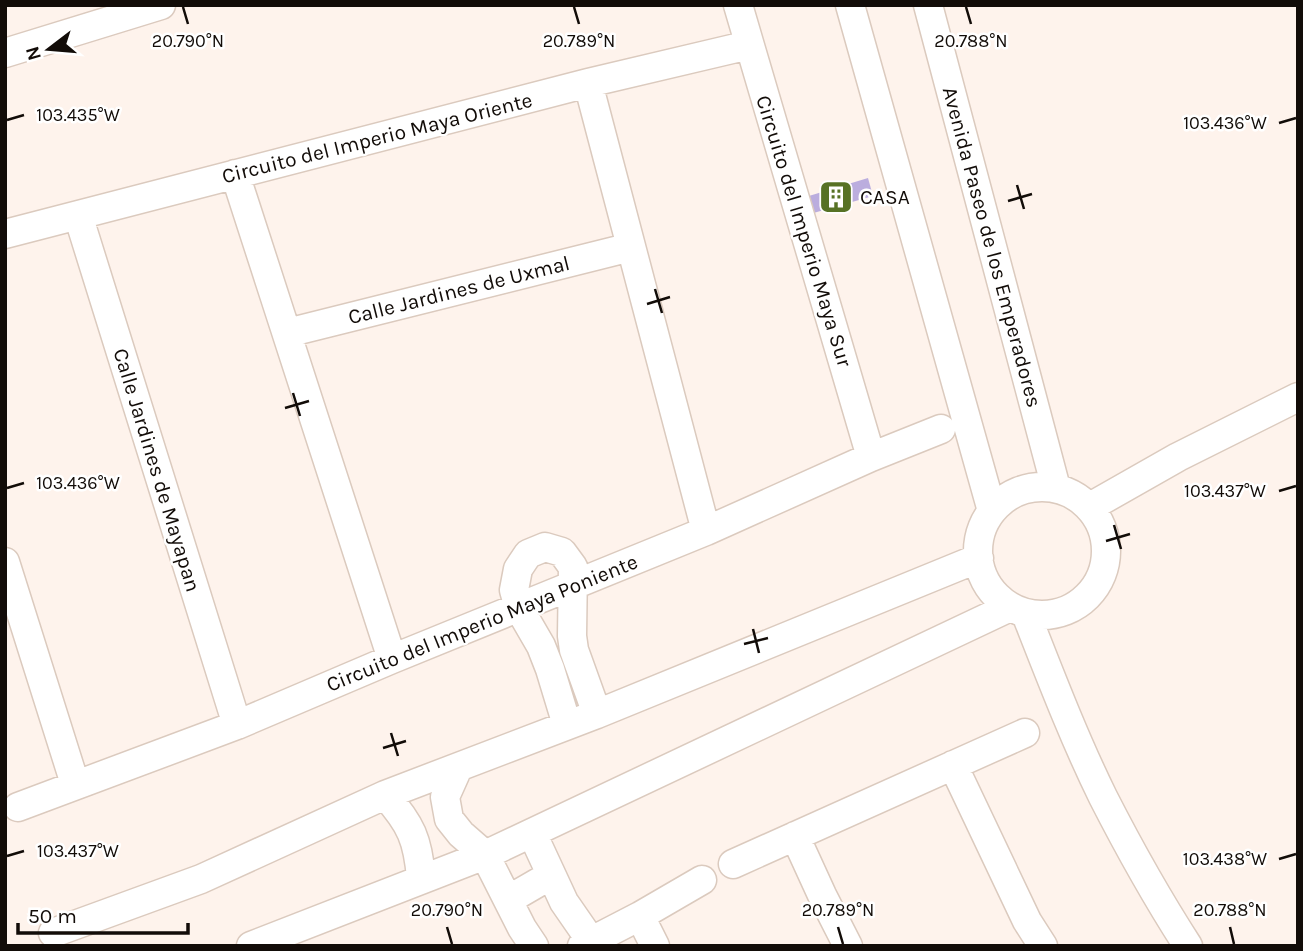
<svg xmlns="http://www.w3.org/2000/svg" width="1303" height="951" viewBox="0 0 1303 951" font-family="Karla,sans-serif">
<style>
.building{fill:#bbadde}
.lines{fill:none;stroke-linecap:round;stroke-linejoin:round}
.minor-casing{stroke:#dbcabe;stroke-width:31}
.minor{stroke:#fff;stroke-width:28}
.ticks{fill:none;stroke:#120c08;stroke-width:2.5}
.labels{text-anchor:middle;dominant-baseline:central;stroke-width:5;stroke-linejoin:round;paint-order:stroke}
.street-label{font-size:21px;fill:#120c08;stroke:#fff}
.poi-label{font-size:21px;fill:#120c08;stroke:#fff;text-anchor:start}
.ticks-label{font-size:18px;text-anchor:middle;fill:#120c08;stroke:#fff;stroke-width:5;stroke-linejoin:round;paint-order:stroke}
</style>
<rect width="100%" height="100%" fill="#fef3ec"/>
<path class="building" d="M868 178 873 196 803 216 799 199Z"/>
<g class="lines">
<g class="minor-casing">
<path id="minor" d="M738 5 871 457
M850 5 992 511
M928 5 1056 488
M5 53 161 5
M588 83 706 531
M235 174 392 659
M78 215 237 725
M5 234 588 83 749 45
M287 333 631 247
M978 551a64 64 0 1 1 128 0a64 64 0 1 1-128 0Z
M1090 507 1178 457 1298 397
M5 562 75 784
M1026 614C1050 675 1074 738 1103 797 1129 848 1157 898 1188 946
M567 725 550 669 541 646 519 608 514 590 518 569 528 554 545 547 562 552 573 567 572 636 574 650 597 714
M953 765 1027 921 1043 946
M458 768 445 797 449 819 461 834 485 855 522 928 534 946
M385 795C411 824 418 840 421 878
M18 807 237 725 392 659 706 531 871 457 941 429
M532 833 564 902 591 941
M795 836 822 895 848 946
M733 864 1025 733
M508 900 551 875
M640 916 655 946
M53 933 201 879 385 795 597 714 979 558
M251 946 485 855 1010 607
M582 946 640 916 702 880"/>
</g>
<use href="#minor" class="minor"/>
</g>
<path class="ticks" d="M183 7 188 24M574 7 579 24M966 7 971 24M7 120 24 115M1279 123 1296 118M1017 185 1024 209M1008 201 1032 194M655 289 662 313M647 304 670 297M293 393 300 416M285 408 309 401M7 488 24 483M1279 491 1296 486M1114 525 1121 549M1106 541 1130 534M753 629 759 653M744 644 768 638M391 733 398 756M383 748 406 741M7 856 24 851M1279 859 1296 854M447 927 452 944M838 927 843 944M1230 927 1234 944"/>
<defs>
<g id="building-square" transform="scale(1.75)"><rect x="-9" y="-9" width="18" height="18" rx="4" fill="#577225" stroke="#fff"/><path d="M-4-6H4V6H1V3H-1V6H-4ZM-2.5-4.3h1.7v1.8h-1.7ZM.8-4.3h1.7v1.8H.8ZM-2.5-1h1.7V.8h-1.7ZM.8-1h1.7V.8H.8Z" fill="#fff"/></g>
</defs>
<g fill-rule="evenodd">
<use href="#building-square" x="836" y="197"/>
</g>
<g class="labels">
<g class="street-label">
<text transform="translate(377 138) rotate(-14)">Circuito del Imperio Maya Oriente</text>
<text transform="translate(804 231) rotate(73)">Circuito del Imperio Maya Sur</text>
<text transform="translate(992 247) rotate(75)">Avenida Paseo de los Emperadores</text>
<text transform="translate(459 290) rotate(-14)">Calle Jardines de Uxmal</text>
<text transform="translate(157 470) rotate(73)">Calle Jardines de Mayapan</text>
<text transform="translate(482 623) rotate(-22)">Circuito del Imperio Maya Poniente</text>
</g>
<g class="poi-label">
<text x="860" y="197">CASA</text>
</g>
</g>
<g class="ticks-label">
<text x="188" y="47">20.790°N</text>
<text x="579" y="47">20.789°N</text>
<text x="971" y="47">20.788°N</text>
<text x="78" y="121">103.435°W</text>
<text x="1225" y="129">103.436°W</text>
<text x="78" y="489">103.436°W</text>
<text x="1225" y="497">103.437°W</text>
<text x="78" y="857">103.437°W</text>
<text x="1225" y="865">103.438°W</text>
<text x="447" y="916">20.790°N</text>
<text x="838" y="916">20.789°N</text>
<text x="1230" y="916">20.788°N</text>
</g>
<rect width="1303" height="951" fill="none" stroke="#120c08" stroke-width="14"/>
<g transform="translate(49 49) rotate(254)" stroke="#ffffff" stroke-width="5" paint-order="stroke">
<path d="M0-5L12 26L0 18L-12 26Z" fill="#120c08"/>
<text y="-10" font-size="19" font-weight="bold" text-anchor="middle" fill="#120c08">N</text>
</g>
<path d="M18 923v10h170v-10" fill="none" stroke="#120c08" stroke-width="3.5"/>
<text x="28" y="923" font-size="21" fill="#120c08" stroke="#ffffff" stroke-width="5" paint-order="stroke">50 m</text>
</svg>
